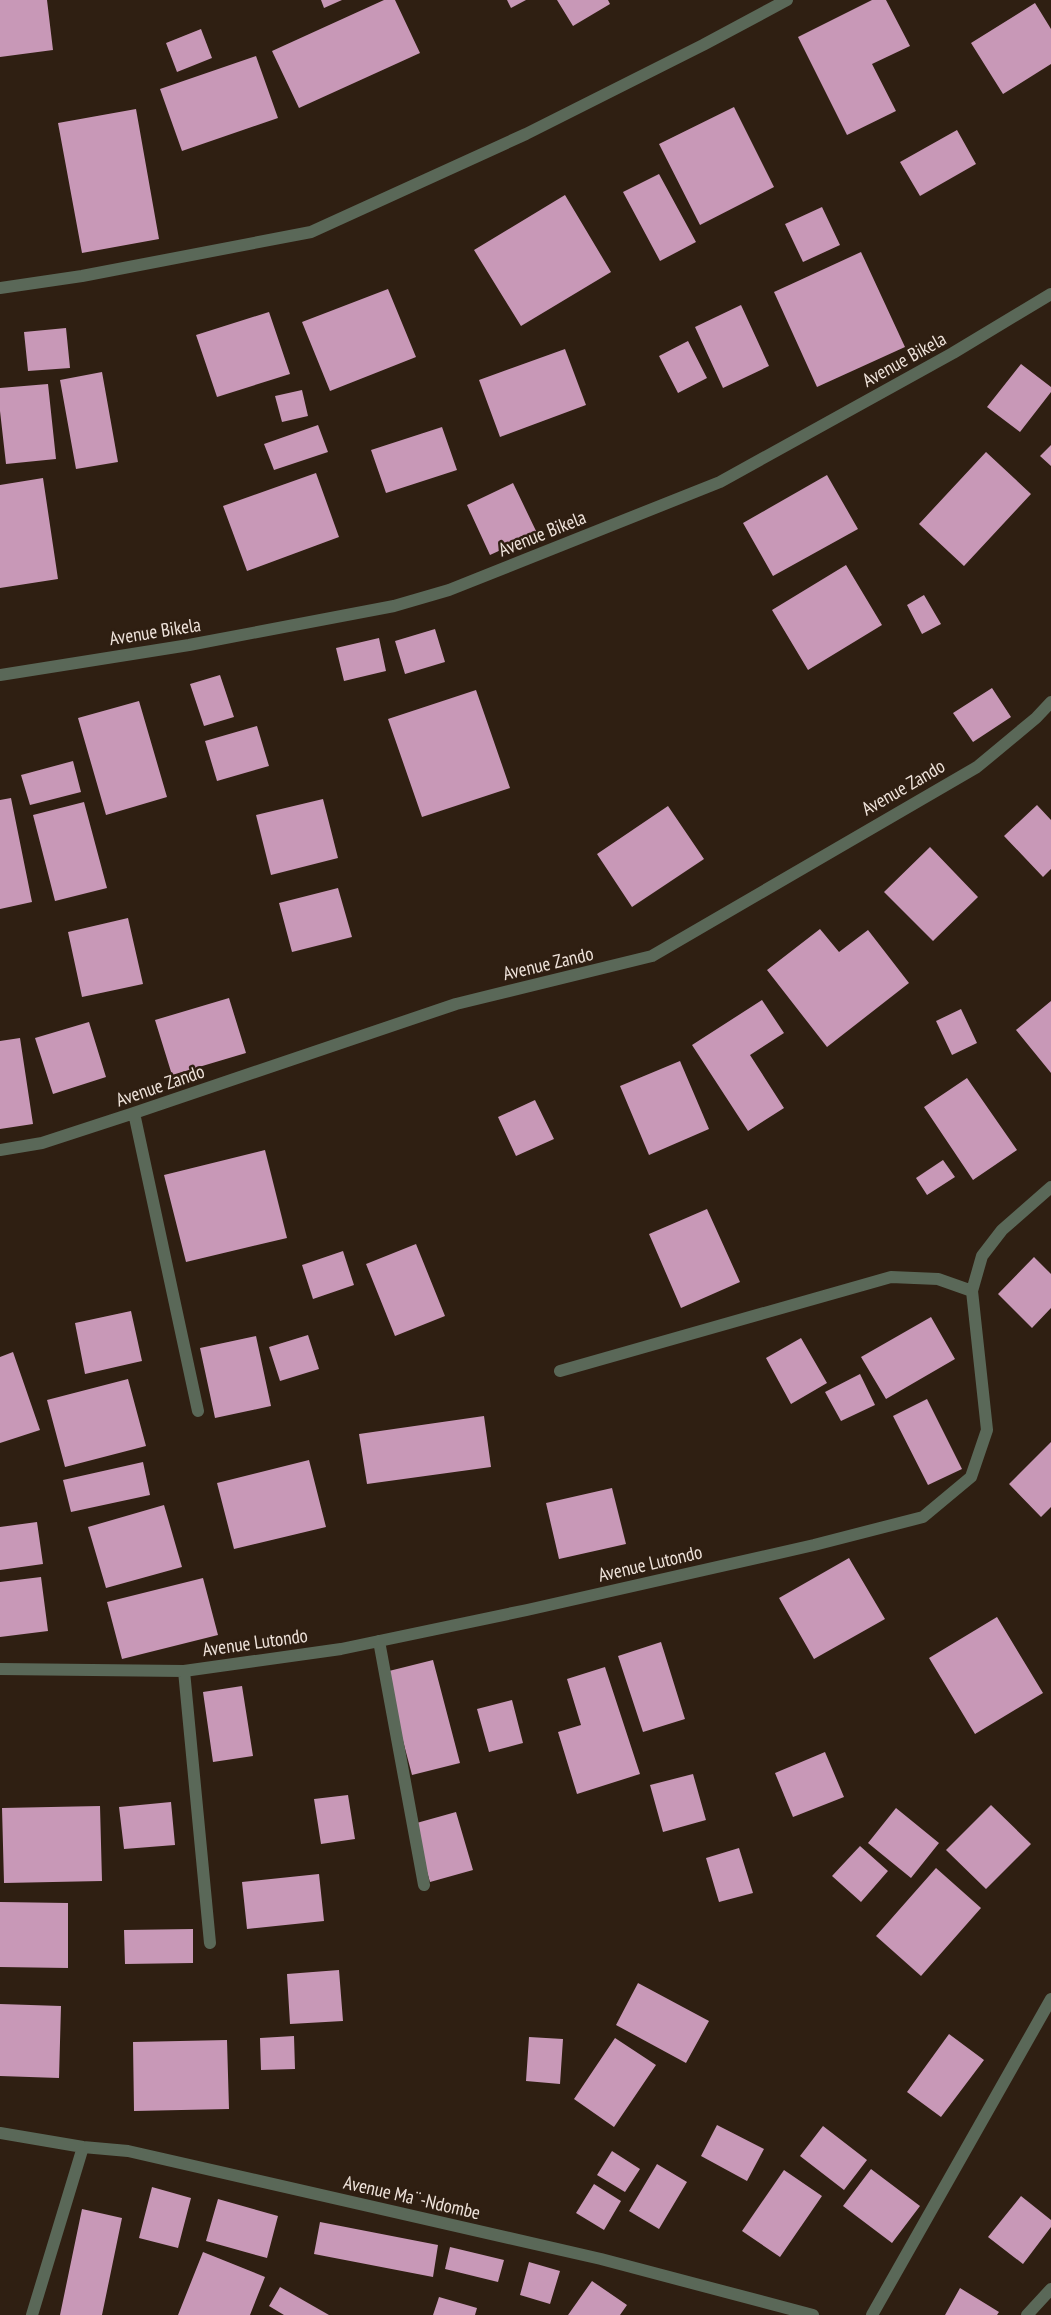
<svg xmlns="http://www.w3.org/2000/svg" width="1051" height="2315" viewBox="0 0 1051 2315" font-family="'PT Sans Narrow',sans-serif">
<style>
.building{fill:#c898b7}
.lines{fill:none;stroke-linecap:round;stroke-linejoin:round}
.street{stroke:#5a6858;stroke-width:12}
.labels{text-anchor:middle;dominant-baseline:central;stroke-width:5;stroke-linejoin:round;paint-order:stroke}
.street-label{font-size:19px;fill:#efe3db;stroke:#2f1f12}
</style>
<rect width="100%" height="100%" fill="#2f1f12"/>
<path class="building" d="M0 0H47L53 50 0 57Z
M321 0H342L324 8Z
M384 0H395L420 53 299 108 272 51Z
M507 0H526L511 8Z
M557 0H608L610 4 573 26Z
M872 0H886L910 46 872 64 896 111 847 135 798 37Z
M1035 3 1051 29V64L1003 94 971 43Z
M201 29 212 58 177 72 166 43Z
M256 56 278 118 182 151 160 89Z
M734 107 774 187 700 225 659 144Z
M136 109 159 239 82 253 58 123Z
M957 130 976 164 920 196 900 162Z
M659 174 696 242 660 261 623 192Z
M565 195 611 272 521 326 474 250Z
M822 207 840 245 803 262 785 224Z
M861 252 905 347 817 387 774 292Z
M388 289 416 357 330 391 302 322Z
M741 305 769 366 723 388 695 327Z
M269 312 290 374 217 397 196 335Z
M66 328 70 368 28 371 24 332Z
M688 341 707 378 678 393 659 356Z
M565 349 586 405 500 437 479 380Z
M1021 364 1051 387V392L1020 432 987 407Z
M102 372 118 462 76 469 60 380Z
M48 384 56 459 6 464 0 411V388Z
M302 390 308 416 282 422 275 396Z
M318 425 328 452 274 470 264 444Z
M442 427 457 470 386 493 371 450Z
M1051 445V466L1040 456Z
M986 452 1031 494 964 566 919 524Z
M316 473 339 537 247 571 223 506Z
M827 475 858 529 773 576 743 523Z
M43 478 58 579 0 588V485Z
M513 483 537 533 490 555 467 505Z
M846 565 882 625 808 670 772 610Z
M924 595 941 624 922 634 907 605Z
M435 629 445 662 405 674 395 641Z
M379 638 386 671 344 681 336 648Z
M220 675 234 717 204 726 190 684Z
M992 688 1011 717 973 742 953 713Z
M476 690 510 788 422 817 388 719Z
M139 701 167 797 106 815 78 718Z
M257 726 269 766 217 781 205 741Z
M73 761 81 792 30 805 21 775Z
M11 798 32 902 0 909V800Z
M323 799 338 858 271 875 256 815Z
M84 802 107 888 55 901 33 815Z
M1037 805 1051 820V869L1043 877 1004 836Z
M668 806 704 859 632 907 597 854Z
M930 847 978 897 933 941 884 892Z
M338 888 352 937 292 952 279 903Z
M128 918 143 984 82 997 68 932Z
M820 929 839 952 868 930 909 983 827 1047 767 970Z
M229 998 246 1053 172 1075 155 1020Z
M762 1000 784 1033 750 1055 784 1108 748 1131 692 1045Z
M1051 1001V1073L1016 1030Z
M961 1009 977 1043 952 1055 936 1021Z
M89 1022 106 1077 53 1094 35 1038Z
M20 1038 33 1124 0 1129V1041Z
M680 1061 709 1129 649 1155 620 1086Z
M967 1078 1017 1150 973 1180 924 1107Z
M535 1100 554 1139 516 1156 498 1117Z
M265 1150 287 1238 186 1262 164 1175Z
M943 1160 955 1177 927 1195 916 1178Z
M707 1209 740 1282 681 1308 649 1234Z
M416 1244 445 1316 395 1336 366 1264Z
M343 1251 354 1285 313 1299 302 1265Z
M1034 1257 1051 1274V1308L1032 1328 998 1294Z
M131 1311 142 1361 85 1374 75 1323Z
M931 1317 955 1359 886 1399 861 1357Z
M308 1335 319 1369 280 1381 269 1347Z
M256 1336 271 1406 215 1418 200 1348Z
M801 1338 827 1383 791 1404 766 1358Z
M13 1352 40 1430 0 1443V1357Z
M860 1374 875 1405 841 1421 825 1392Z
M128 1379 146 1446 65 1467 47 1400Z
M927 1399 962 1469 928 1485 893 1416Z
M484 1416 491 1467 367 1484 359 1434Z
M1051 1442V1507L1041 1517 1009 1484Z
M309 1460 326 1527 234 1549 217 1483Z
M143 1462 150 1495 71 1512 63 1480Z
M612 1488 626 1544 559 1559 546 1503Z
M164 1505 182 1567 106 1588 88 1527Z
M37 1522 43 1564 0 1570V1527Z
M849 1558 885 1619 814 1659 779 1598Z
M41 1577 48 1631 0 1637V1582Z
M203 1578 218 1635 122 1659 107 1602Z
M997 1617 1043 1693 975 1734 929 1658Z
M661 1642 685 1719 643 1732 618 1656Z
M433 1660 460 1763 412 1775 385 1672Z
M605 1667 640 1774 577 1794 558 1732 581 1725 567 1679Z
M242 1686 253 1756 213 1762 203 1692Z
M512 1700 523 1743 489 1752 477 1709Z
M825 1752 844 1797 793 1817 775 1773Z
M693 1774 706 1820 663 1832 650 1785Z
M348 1795 355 1839 321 1844 314 1799Z
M171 1802 175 1845 124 1849 119 1807Z
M991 1805 1031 1844 986 1889 946 1850Z
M100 1806 102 1881 4 1883 2 1808Z
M896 1808 939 1843 911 1878 868 1843Z
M456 1812 473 1870 430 1882 413 1824Z
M860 1846 888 1871 861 1902 832 1876Z
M739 1848 753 1893 719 1902 706 1858Z
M936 1868 981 1908 921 1976 876 1936Z
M319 1874 324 1921 247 1929 242 1882Z
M0 1902 68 1903V1968L0 1967Z
M193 1929V1963L125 1964 124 1930Z
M339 1970 343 2021 290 2024 287 1974Z
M638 1983 709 2021 686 2063 616 2025Z
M0 2004 61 2006 59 2078 0 2076Z
M949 2034 984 2060 941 2117 907 2092Z
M294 2036 295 2069 261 2070 260 2038Z
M529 2037 563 2039 560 2084 526 2081Z
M615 2038 656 2065 614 2127 574 2099Z
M227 2040 229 2109 134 2111 133 2042Z
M717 2125 764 2149 747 2181 701 2156Z
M823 2126 867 2160 844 2190 800 2156Z
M612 2151 640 2169 625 2192 597 2175Z
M657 2164 687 2182 659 2229 629 2211Z
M871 2169 920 2206 892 2243 843 2206Z
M784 2170 822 2196 780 2257 742 2231Z
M594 2184 621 2201 604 2230 576 2213Z
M152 2187 191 2198 178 2248 139 2238Z
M1021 2196 1051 2220V2227L1023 2264 988 2237Z
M218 2199 278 2216 267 2258 206 2241Z
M82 2209 122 2218 102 2315H60Z
M320 2222 438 2245 433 2277 314 2254Z
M450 2247 504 2260 498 2282 445 2269Z
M203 2252 265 2277 250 2315H178Z
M529 2262 560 2271 550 2304 520 2295Z
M592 2281 627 2305 620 2315H568Z
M280 2287 329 2315H284L269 2306Z
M960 2288 999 2312 997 2315H945Z
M439 2297 477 2308 475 2315H433Z"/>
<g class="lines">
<path class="street" d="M0 288 82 276 311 232 526 134 703 45 787 0
M0 675 189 645 394 606 449 590 720 482 953 353 1051 294
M134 1113 198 1411
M0 1150 42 1143 134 1113 456 1004 652 956 977 767 1036 718 1051 702
M560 1371 891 1277 938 1279 972 1291
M379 1641 424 1885
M0 1669 184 1671 341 1649 527 1610 814 1545 923 1517 971 1477 987 1430 972 1291 982 1256 1002 1230 1051 1187
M184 1671 210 1943
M0 2133 83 2147 128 2151 601 2259 813 2315
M32 2315 83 2147
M872 2315 1051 1999
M1027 2315 1051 2289"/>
</g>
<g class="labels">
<g class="street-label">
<text transform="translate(904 359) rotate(-29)">Avenue Bikela</text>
<text transform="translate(542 533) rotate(-22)">Avenue Bikela</text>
<text transform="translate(155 631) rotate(-9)">Avenue Bikela</text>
<text transform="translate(903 787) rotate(-30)">Avenue Zando</text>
<text transform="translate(548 963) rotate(-13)">Avenue Zando</text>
<text transform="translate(160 1085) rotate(-19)">Avenue Zando</text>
<text transform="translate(650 1563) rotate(-13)">Avenue Lutondo</text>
<text transform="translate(255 1642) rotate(-8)">Avenue Lutondo</text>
<text transform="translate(412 2197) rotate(13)">Avenue Ma¨-Ndombe</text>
</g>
</g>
</svg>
